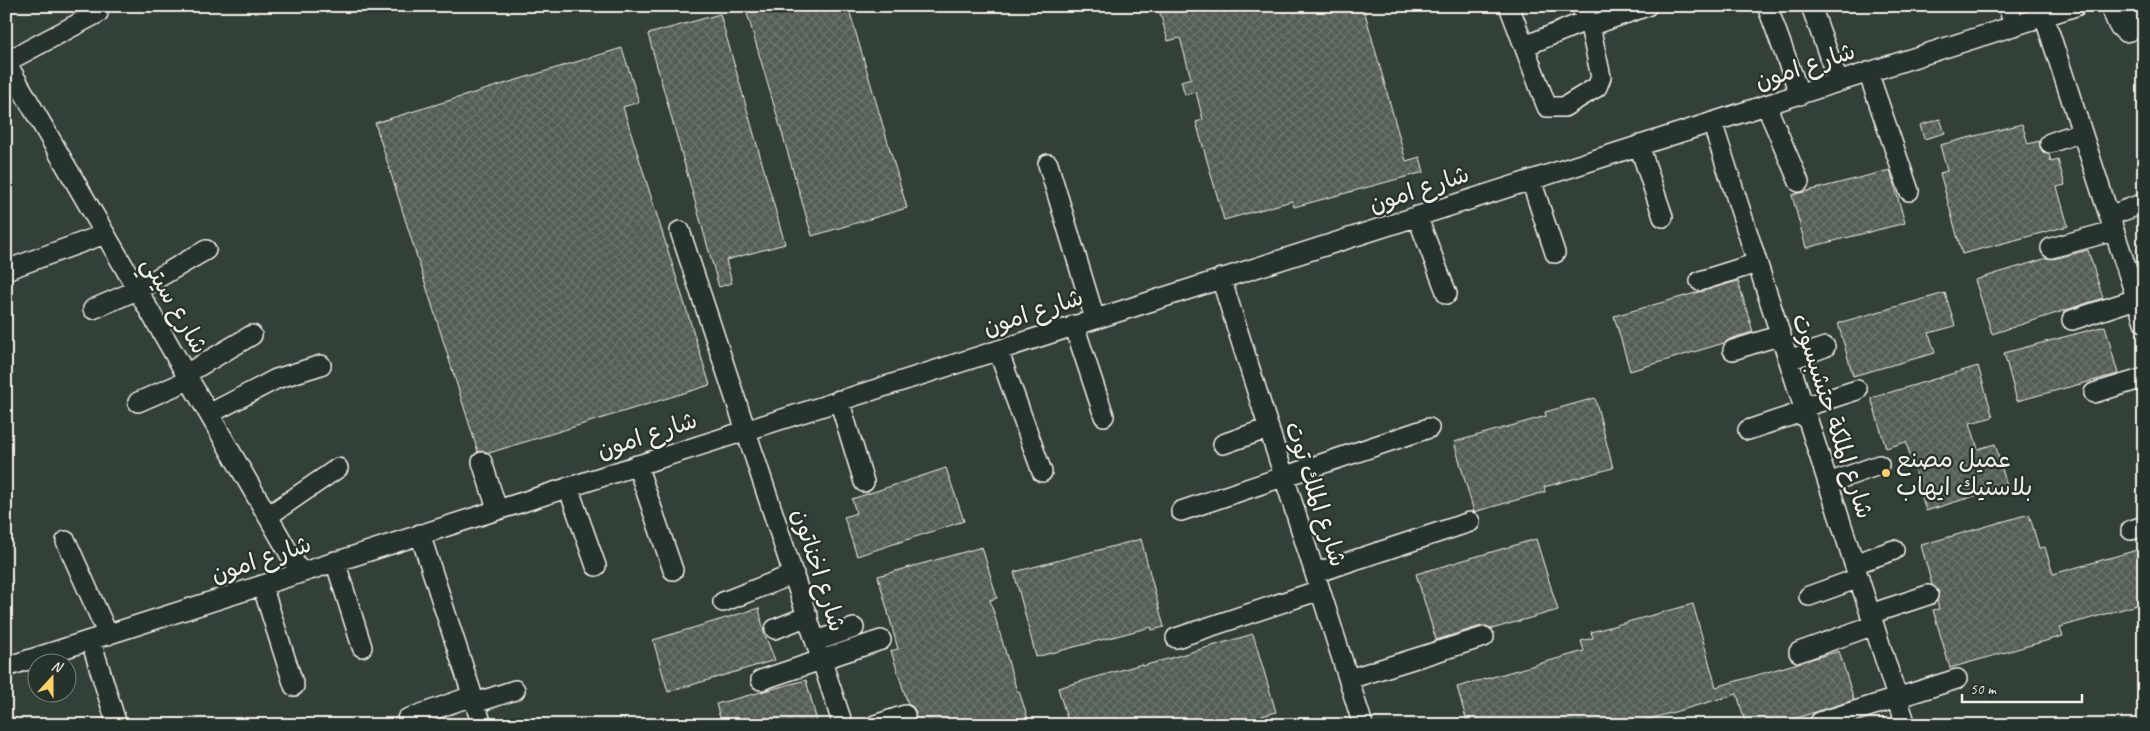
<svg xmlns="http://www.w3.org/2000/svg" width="2150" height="731" viewBox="0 0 2150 731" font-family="Caveat,'Playpen Sans Arabic',sans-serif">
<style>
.built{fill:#333f39;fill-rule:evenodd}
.building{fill:url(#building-cross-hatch);stroke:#f4f1e8}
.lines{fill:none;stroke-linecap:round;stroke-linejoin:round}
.minor-casing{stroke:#f4f1e8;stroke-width:22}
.minor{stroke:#26332d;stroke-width:19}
.poi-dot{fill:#ffd166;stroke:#26332d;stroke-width:2}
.labels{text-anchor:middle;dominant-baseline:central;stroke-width:4.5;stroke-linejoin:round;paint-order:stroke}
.street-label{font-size:24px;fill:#f4f1e8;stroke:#26332d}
.poi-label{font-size:24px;fill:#f4f1e8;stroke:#26332d;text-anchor:start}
</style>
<defs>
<pattern id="building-cross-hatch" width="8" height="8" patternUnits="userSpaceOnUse" patternTransform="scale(1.25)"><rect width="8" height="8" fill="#525c55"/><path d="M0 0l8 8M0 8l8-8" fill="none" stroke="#6c746d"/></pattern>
</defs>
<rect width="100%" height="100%" fill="#26332d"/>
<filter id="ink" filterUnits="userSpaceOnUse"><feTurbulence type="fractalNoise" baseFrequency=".02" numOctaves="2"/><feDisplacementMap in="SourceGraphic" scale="10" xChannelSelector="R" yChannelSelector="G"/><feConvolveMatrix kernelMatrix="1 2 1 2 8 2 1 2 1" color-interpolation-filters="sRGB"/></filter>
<g filter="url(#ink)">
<path class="built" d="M6 6H2144V725H6ZM38 664H68V694H38Z"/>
<path class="building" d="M745 6H848L907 208 812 236Z
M1158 6H1363L1406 161 1420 157 1424 172 1294 207 1292 201 1224 220 1196 122 1203 120 1196 92 1185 95 1181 81 1191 78 1180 38 1168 41Z
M720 14 785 244 726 260 732 283 719 287 648 34Z
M622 48 639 102 623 107 710 385 489 453 484 451 478 452 375 123Z
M1940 119 1945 133 1924 139 1920 125Z
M2022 124 2028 144 2039 141 2040 147 2043 152 2049 154 2051 162 2058 160 2065 185 2057 187 2068 226 1962 254 1940 173 1947 171 1940 145Z
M1890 170 1905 223 1806 248 1792 195Z
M2088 250 2103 298 1992 334 1975 280 2047 258 2054 259Z
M1738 281 1753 332 1730 339 1724 343 1630 371 1614 316Z
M1945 293 1955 326 1929 333 1935 353 1853 376 1838 323Z
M2105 326 2118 374 2017 401 2004 353Z
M1978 366 1993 417 1970 423 1978 449 1995 444 2007 486 1926 511 1906 442 1886 448 1871 398Z
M1595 398 1613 468 1544 487 1545 492 1474 512 1454 442 1546 416 1545 412Z
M946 468 964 521 857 556 844 517 856 513 852 499Z
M2029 514 2039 548 2045 547 2053 574 2144 548V603L2060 627 2063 636 1950 668 1933 610 1939 609 1937 601 1939 592 1932 585 1921 545Z
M1141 539 1164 627 1152 630 1151 627 1036 657 1014 572Z
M1536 539 1558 610 1492 629 1487 626H1481L1436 640 1416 574Z
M982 547 997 598 990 600 1017 691H1019L1030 725H914L916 712 913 707 908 704 891 651 898 649 878 576Z
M1693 604 1716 687 1839 651 1854 700 1774 725H1746L1737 694 1629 725H1468L1457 687 1584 651 1581 641 1593 638 1591 632Z
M759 608 764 633 775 660 668 692 653 640Z
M1253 634 1276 712 1232 725H1069L1058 688 1142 664 1143 666Z
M806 680 818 725H722L716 704Z"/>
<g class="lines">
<g class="minor-casing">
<path id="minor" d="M1509 6 1547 107H1564L1597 87 1601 77 1590 26
M1581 6 1590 26 1647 6
M1767 6 1800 95
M1811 6 1838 81
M2008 6 2014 26
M2110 6 2118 25 2125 32 2130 31 2134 26 2130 6
M2044 16 2144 322
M1525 46 1588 20
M6 62 300 572
M6 62 98 13
M1868 72 1909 191
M1766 105 1799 182
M1712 122 1906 725
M2050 143 2081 132
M1639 145 1663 217
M1048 164 1095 319
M1531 180 1555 253
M1417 216 1447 294
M2109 216 2144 203
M680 231 843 725
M2051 248 2113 231
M6 270 105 234
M1221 278 1363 725
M1700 281 1757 263
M93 309 137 290 206 250
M2072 320 2136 299
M1074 325 1104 416
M998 350 1042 472
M1733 350 1781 335
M1789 360 1825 347
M186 374 252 335
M2094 393 2144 378
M839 400 864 482
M138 402 189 380
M1804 407 1857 390
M209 414 276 379 321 365
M1748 430 1805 411
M1223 444 1269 428
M482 462 497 509
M637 465 673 570
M1828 483 1879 465
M568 487 596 566
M1181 511 1429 428
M268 516 338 468
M2131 530 2144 526
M420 534 482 725
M66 541 108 635
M335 561 362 647
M1854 564 1894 550
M1315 573 1470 522
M262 585 294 686
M1809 596 1859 578
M723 602 794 574
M1870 614 1928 595
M775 629 808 616
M1176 638 1320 590
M91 641 117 725
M816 641 854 628
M1799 652 1874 625
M6 667 2076 6
M1349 679 1484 637
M761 680 881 640
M475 703 515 690
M407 719 472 696
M1820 722 1957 679
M875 725 905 715"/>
</g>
<use href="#minor" class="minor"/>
</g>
</g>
<circle class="poi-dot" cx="1886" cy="473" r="5"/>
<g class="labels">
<g class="street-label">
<text transform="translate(1805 66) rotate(-18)">شارع امون</text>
<text transform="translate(1419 189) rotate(-18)">شارع امون</text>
<text transform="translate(175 305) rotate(60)">شارع سيتي</text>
<text transform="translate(1033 312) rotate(-18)">شارع امون</text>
<text transform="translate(1833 416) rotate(72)">شارع الملكة حتشبسوت</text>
<text transform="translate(647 435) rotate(-18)">شارع امون</text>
<text transform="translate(1316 494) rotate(72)">شارع الملك توت</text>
<text transform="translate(261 559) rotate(-18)">شارع امون</text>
<text transform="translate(819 570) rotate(72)">شارع اخناتون</text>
</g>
<g class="poi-label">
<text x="1896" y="459">عميل مصنع<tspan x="1896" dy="28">بلاستيك ايهاب</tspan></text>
</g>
</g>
<rect width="2150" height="731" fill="none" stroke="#26332d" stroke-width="25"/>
<rect x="12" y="12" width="2125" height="706" fill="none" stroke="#f4f1e8" stroke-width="2" filter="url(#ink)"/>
<g transform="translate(52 678) rotate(21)"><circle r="24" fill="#26332d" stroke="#787f78"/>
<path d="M0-4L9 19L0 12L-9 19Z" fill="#ffd166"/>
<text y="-8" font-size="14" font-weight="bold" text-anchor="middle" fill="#f4f1e8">N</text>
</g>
<path d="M1962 694v8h120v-8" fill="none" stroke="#f4f1e8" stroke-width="2.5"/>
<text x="1970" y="694" font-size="15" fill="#f4f1e8" stroke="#26332d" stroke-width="4" paint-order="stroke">50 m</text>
</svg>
